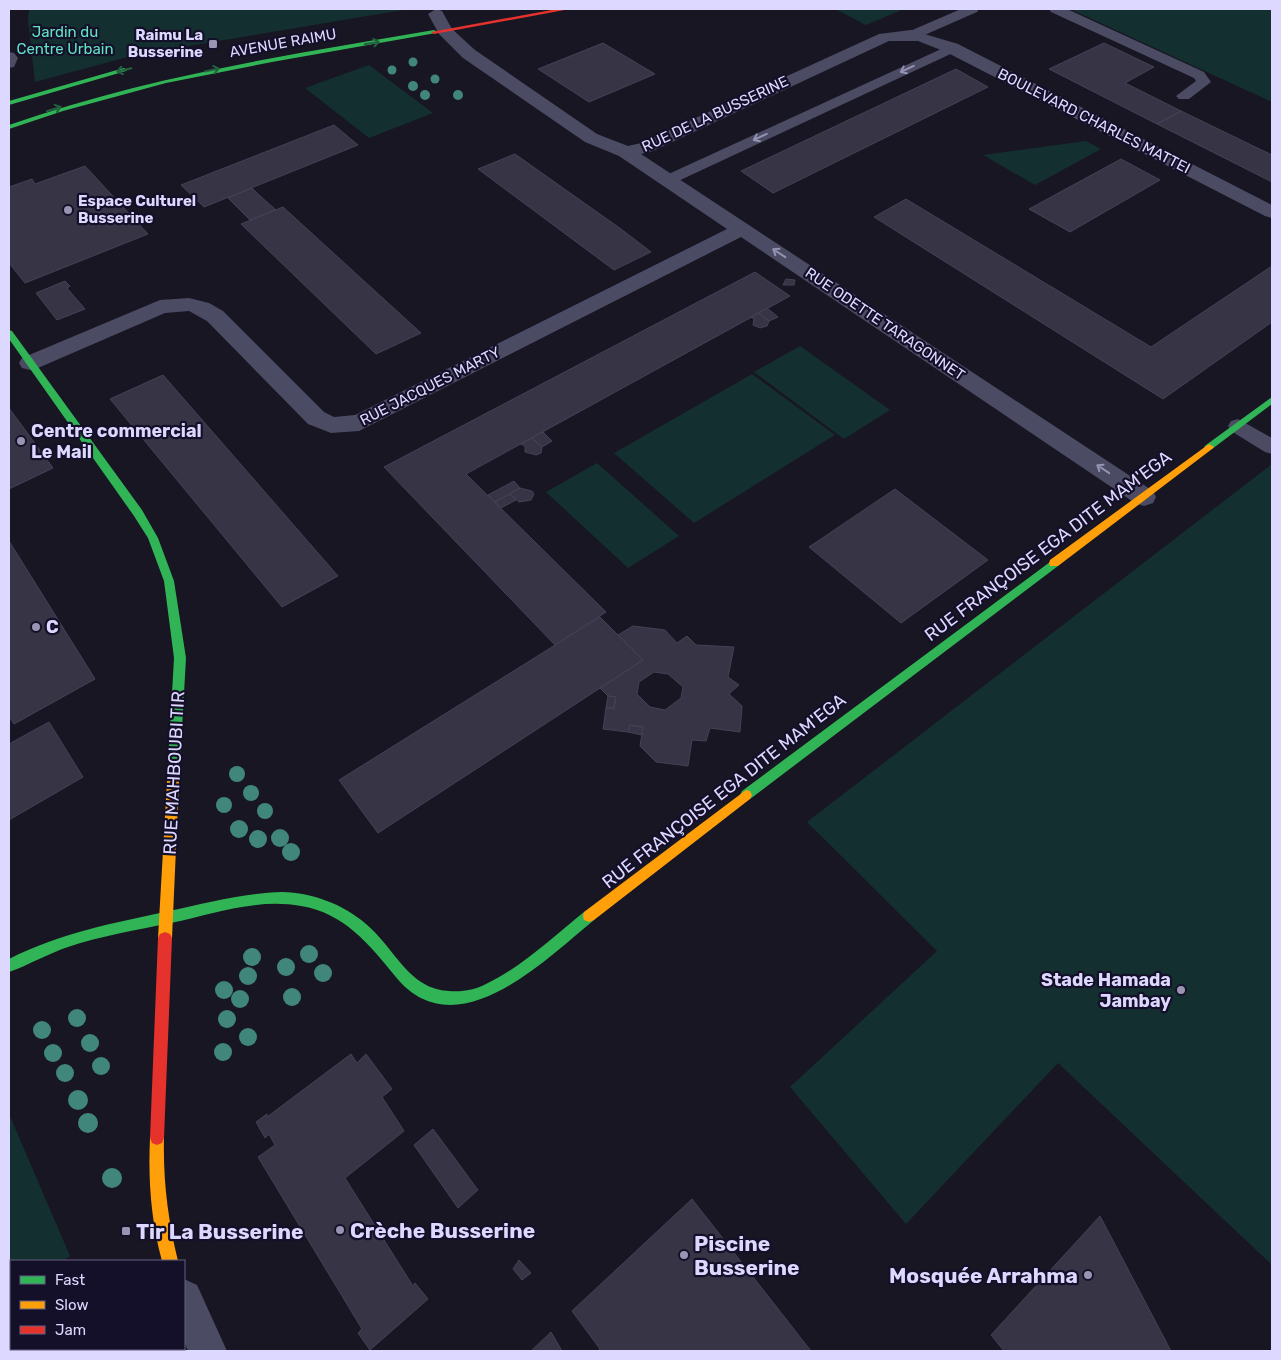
<svg xmlns="http://www.w3.org/2000/svg" width="1281" height="1360" viewBox="0 0 1281 1360" font-family="Rubik,sans-serif">
<style>
.green{fill:#142f30}
.building{fill:#363445;stroke:#454157;fill-rule:evenodd}
.lines{fill:none;stroke-linecap:round;stroke-linejoin:round}
.lane{fill:#4c4b64;fill-rule:evenodd}
.street{fill:#4c4b64;fill-rule:evenodd}
.fast{fill:#30b455;fill-rule:evenodd}
.slow{fill:#ff9f0a;fill-rule:evenodd}
.jam{fill:#e5322d;fill-rule:evenodd}
.tree{fill:#41867b}
.oneway{stroke:#22623f}
.oneway2{stroke:#9492b2}
.poi-dot{fill:#9894b2;stroke:#151029;stroke-width:2}
.labels{text-anchor:middle;dominant-baseline:central;stroke-width:4.5;stroke-linejoin:round;paint-order:stroke}
.far-park-label{font-size:15px;fill:#62e1c3;stroke:#151029}
.far-poi-label{font-size:15px;font-weight:bold;fill:#ddd8ff;stroke:#151029;text-anchor:end}
.far-street-label{font-size:15px;fill:#ddd8ff;stroke:#151029}
.poi-label{font-size:18px;font-weight:bold;fill:#ddd8ff;stroke:#151029;text-anchor:start}
.street-label{font-size:18px;fill:#ddd8ff;stroke:#151029}
.near-poi-label{font-size:21px;font-weight:bold;fill:#ddd8ff;stroke:#151029;text-anchor:start}
</style>
<rect width="100%" height="100%" fill="#181623"/>
<path class="green" d="M29 9H409L135 55 35 82 28 20Z
M835 9H904L866 25Z
M1070 9H1272V102Z
M369 65 433 113 369 138 305 88Z
M1086 141 1101 149 1035 185 983 155Z
M800 346 890 410 844 439 754 372Z
M752 374 835 435 694 523 614 453Z
M597 463 679 536 628 568 546 492Z
M1272 464V1265L1058 1063 906 1224 790 1087 937 951 807 822Z
M9 1114 70 1256 63 1261H11V1297L9 1299Z"/>
<path class="building" d="M603 43 655 74 589 102 538 69Z
M1104 43 1154 67 1125 83 1181 111 1157 124 1049 69Z
M956 69 988 87 773 193 741 171Z
M1181 111 1272 155V182L1157 124Z
M334 125 358 145 204 207 181 185Z
M515 154 621 229 651 252 614 270 478 169Z
M1121 159 1160 180 1070 232 1029 209Z
M85 166 148 234 25 283 9 263V187L32 179 35 184Z
M252 188 259 195 276 210 250 220 228 198Z
M906 199 1151 347 1272 266V322L1163 399 874 217Z
M283 207 421 333 376 354 241 224Z
M755 272 790 296 466 474 606 612 555 645 384 467Z
M786 279 795 280 794 285H783Z
M65 281 70 286 67 288 85 309 57 320 36 293Z
M767 308 778 317 769 321 758 313Z
M758 313 769 321 767 326 760 328 753 325 754 319 751 317Z
M163 375 338 576 282 607 110 399Z
M9 408 53 468 9 489Z
M543 432 552 441 542 447 532 438Z
M532 438 542 447 541 453 536 455 525 452V446L521 444Z
M514 481 520 488 495 502 488 495Z
M520 488 532 491 534 494 531 500 519 502 510 494Z
M895 489 988 560 901 623 809 547Z
M510 494 516 500 501 508 495 502Z
M9 541 95 679 14 724 9 716Z
M600 617 643 660 378 833 339 780Z
M633 626 665 630 677 643 687 636 696 645 734 647 728 677 739 685 729 694 742 706 740 732 710 728 706 741 692 740 688 766 656 762 640 746 643 727 630 725 628 732 603 729 606 708H614L616 697 608 696 600 688 643 660 618 635ZM654 672 668 674 683 687 681 698 665 710 650 707 637 694 639 682Z
M608 696 616 697 614 708H606Z
M49 722 83 777 9 820V744Z
M630 725 643 727 642 735 628 732Z
M351 1054 357 1063 366 1054 392 1089 382 1097 404 1131 345 1178 413 1286 415 1283 428 1299 370 1350 358 1333 362 1329 258 1157 275 1145 269 1134 265 1138 256 1122 267 1114V1117Z
M433 1129 478 1190 458 1208 414 1145Z
M692 1199 811 1351H598L600 1349 572 1311Z
M1100 1216 1171 1351H1004L991 1335Z
M519 1260 531 1273 522 1280 513 1269Z
M551 1332 562 1351H531Z"/>
<g class="lines">
<path class="lane" d="M961 9H979L977 12 920 37H910L908 34 910 31Z
M1049 9H1067L1204 72 1211 82 1189 99H1179L1176 96 1196 81 1194 78 1051 12Z
M952 44 957 45 959 48 957 51 674 183 668 185 660 180 662 177Z
M9 52 14 53 18 58 14 67 9 68Z
M1238 419 1272 438V454L1265 452 1231 431 1228 426 1231 421Z"/>
<path class="street" d="M436 9 442 11 452 29 475 50 597 134 628 146 641 143 879 34 911 30 958 44 1272 205V218L1265 216 946 52 918 41H889L653 151 641 154 1153 491 1156 497 1153 503 1144 506 1135 503 741 237 359 431 331 433 308 424 207 321 189 311 165 313 38 368 30 370 22 368 19 363 22 358 160 300 189 298 209 303 223 311 324 412 334 417 355 415 727 229 619 156 585 142 463 58 439 34 428 14Z
M184 1279 197 1285 227 1351H188L184 1341Z"/>
<path class="fast" d="M434 30 436 31V33L272 62 166 83 63 111 9 129V125C149 76 288 55 434 30Z
M124 68 127 70 126 71 9 105V101Z
M9 330 12 331 142 510 158 538 174 581 186 658 179 781 177 785 173 786 169 785 167 781 174 658 164 581 148 538 134 516 9 339Z
M1272 397V404L1212 449H1206L1204 447 1206 445Z
M1054 559 1059 563 1058 566 750 799 746 800 742 799 740 795 742 791Z
M282 892C313 893 343 904 366 924 395 948 408 989 449 991 462 992 475 990 486 984 523 966 553 937 584 912L589 910 594 912 595 916 594 920C544 961 455 1051 395 976 369 944 344 913 301 906 257 898 213 914 171 923 136 930 101 936 68 947 47 954 29 965 9 972V959C60 933 114 923 169 911 207 903 243 893 282 892Z"/>
<path class="slow" d="M1209 444 1214 447 1212 449 1058 566H1050L1049 563 1050 560Z
M173 776 177 777 179 781 172 938 170 942 165 944 160 942 158 938 167 781 169 777Z
M746 790 750 791 752 795 750 799 594 920 589 922 584 920 583 916 584 912Z
M157 1131 162 1133 164 1138C163 1181 168 1220 178 1261H162C151 1221 148 1180 150 1138L152 1133Z"/>
<path class="jam" d="M557 9H570L434 34 431 32Z
M165 932 170 934 172 938 164 1138 162 1143 157 1145 152 1143 150 1138 158 938 160 934Z"/>
</g>
<g class="tree">
<circle cx="413" cy="62" r="4.5"/>
<circle cx="392" cy="70" r="4.5"/>
<circle cx="435" cy="79" r="4.5"/>
<circle cx="413" cy="86" r="5"/>
<circle cx="425" cy="95" r="5"/>
<circle cx="458" cy="95" r="5"/>
<circle cx="237" cy="774" r="8"/>
<circle cx="251" cy="793" r="8"/>
<circle cx="224" cy="805" r="8"/>
<circle cx="265" cy="811" r="8"/>
<circle cx="239" cy="829" r="9"/>
<circle cx="280" cy="838" r="9"/>
<circle cx="258" cy="839" r="9"/>
<circle cx="291" cy="852" r="9"/>
<circle cx="309" cy="954" r="9"/>
<circle cx="252" cy="957" r="9"/>
<circle cx="286" cy="967" r="9"/>
<circle cx="323" cy="973" r="9"/>
<circle cx="248" cy="976" r="9"/>
<circle cx="224" cy="990" r="9"/>
<circle cx="292" cy="997" r="9"/>
<circle cx="240" cy="999" r="9"/>
<circle cx="77" cy="1018" r="9"/>
<circle cx="227" cy="1019" r="9"/>
<circle cx="42" cy="1030" r="9"/>
<circle cx="248" cy="1037" r="9"/>
<circle cx="90" cy="1043" r="9"/>
<circle cx="223" cy="1052" r="9"/>
<circle cx="53" cy="1053" r="9"/>
<circle cx="101" cy="1066" r="9"/>
<circle cx="65" cy="1073" r="9"/>
<circle cx="78" cy="1100" r="10"/>
<circle cx="88" cy="1123" r="10"/>
<circle cx="112" cy="1178" r="10"/>
</g>
<defs><path id="oneway-shaft" d="M-6 0H5M1.5-3L5.5 0L1.5 3" fill="none" stroke-width="1.6" stroke-linecap="round" stroke-linejoin="round" transform="scale(1.25)"/></defs>
<g class="oneway">
<use href="#oneway-shaft" transform="translate(372 43) rotate(-10)"/>
<use href="#oneway-shaft" transform="translate(124 70) rotate(167)"/>
<use href="#oneway-shaft" transform="translate(212 70) rotate(-11)"/>
<use href="#oneway-shaft" transform="translate(54 109) rotate(-17)"/>
</g>
<g class="oneway2">
<use href="#oneway-shaft" transform="translate(907 69) rotate(155)"/>
<use href="#oneway-shaft" transform="translate(760 137) rotate(155)"/>
<use href="#oneway-shaft" transform="translate(779 253) rotate(-147)"/>
<use href="#oneway-shaft" transform="translate(1103 469) rotate(-146)"/>
</g>
<g class="poi-dot">
<rect x="208" y="39" width="10" height="10" rx="2.5"/>
<circle cx="68" cy="210" r="5"/>
<circle cx="21" cy="441" r="5"/>
<circle cx="36" cy="627" r="5"/>
<circle cx="1181" cy="990" r="5"/>
<circle cx="340" cy="1230" r="5"/>
<rect x="121" y="1226" width="10" height="10" rx="2.5"/>
<circle cx="684" cy="1255" r="5"/>
<circle cx="1088" cy="1275" r="5"/>
</g>
<g class="labels">
<g class="far-park-label">
<text x="65" y="32">Jardin du<tspan x="65" dy="17">Centre Urbain</tspan></text>
</g>
<g class="far-poi-label">
<text x="203" y="35">Raimu La<tspan x="203" dy="17">Busserine</tspan></text>
<text x="78" y="201" text-anchor="start">Espace Culturel<tspan x="78" dy="17">Busserine</tspan></text>
</g>
<g class="far-street-label">
<text transform="translate(283 43) rotate(-10)">AVENUE RAIMU</text>
<text transform="translate(715 114) rotate(-25)">RUE DE LA BUSSERINE</text>
<text transform="translate(1094 121) rotate(27)">BOULEVARD CHARLES MATTEI</text>
<text transform="translate(885 324) rotate(34)">RUE ODETTE TARAGONNET</text>
<text transform="translate(430 386) rotate(-27)">RUE JACQUES MARTY</text>
</g>
<g class="poi-label">
<text x="31" y="431">Centre commercial<tspan x="31" dy="21">Le Mail</tspan></text>
<text x="46" y="627">C</text>
<text x="1171" y="980" text-anchor="end">Stade Hamada<tspan x="1171" dy="21">Jambay</tspan></text>
</g>
<g class="street-label">
<text transform="translate(1048 546) rotate(-37)">RUE FRANÇOISE EGA DITE MAM'EGA</text>
<text transform="translate(174 773) rotate(-87)">RUE MAHBOUBI TIR</text>
<text transform="translate(724 791) rotate(-38)">RUE FRANÇOISE EGA DITE MAM'EGA</text>
</g>
<g class="near-poi-label">
<text x="350" y="1230">Crèche Busserine</text>
<text x="136" y="1231">Tir La Busserine</text>
<text x="694" y="1243">Piscine<tspan x="694" dy="24">Busserine</tspan></text>
<text x="1078" y="1275" text-anchor="end">Mosquée Arrahma</text>
</g>
</g>
<rect width="1281" height="1360" fill="none" stroke="#ddd8ff" stroke-width="20"/>
<rect x="10" y="1260" width="175" height="90" fill="#151029" stroke="#65607f"/>
<rect x="20" y="1276" width="25" height="8" fill="#30b455" stroke="#65607f"/>
<text x="55" y="1285" font-size="15" fill="#ddd8ff">Fast</text>
<rect x="20" y="1301" width="25" height="8" fill="#ff9f0a" stroke="#65607f"/>
<text x="55" y="1310" font-size="15" fill="#ddd8ff">Slow</text>
<rect x="20" y="1326" width="25" height="8" fill="#e5322d" stroke="#65607f"/>
<text x="55" y="1335" font-size="15" fill="#ddd8ff">Jam</text>
</svg>
